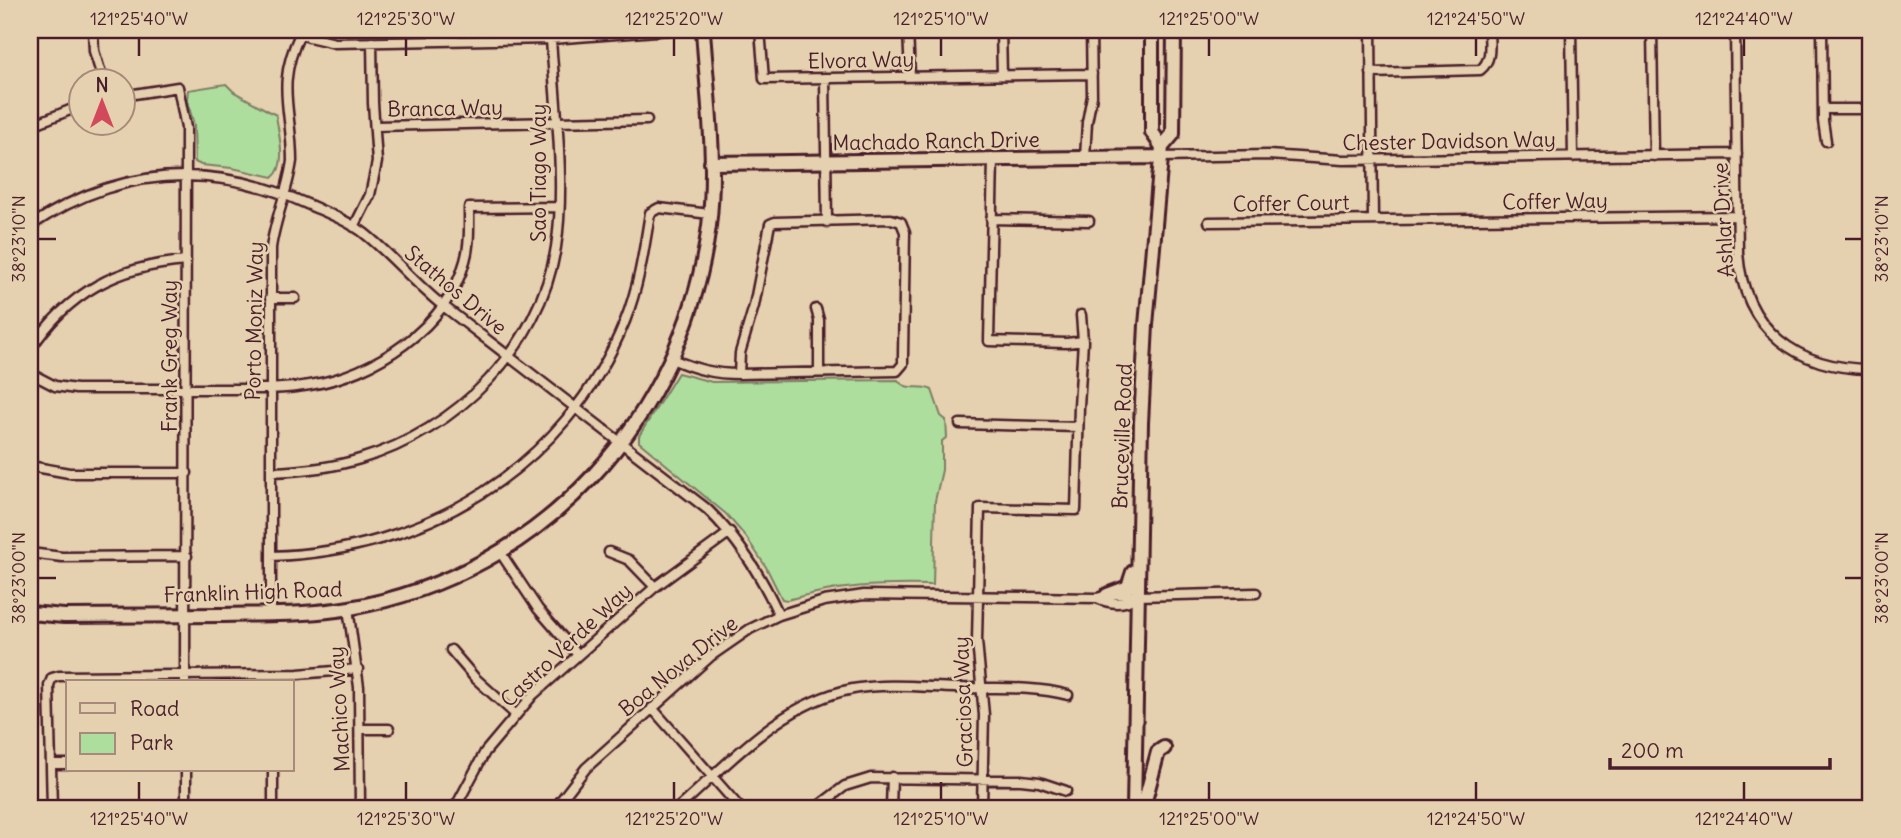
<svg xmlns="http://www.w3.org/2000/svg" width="1901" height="838" viewBox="0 0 1901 838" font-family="Delius,sans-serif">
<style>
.green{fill:#aede9e;stroke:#7c7e64;stroke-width:2}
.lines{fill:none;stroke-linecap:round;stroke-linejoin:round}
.street-casing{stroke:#4a1f2b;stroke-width:13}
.secondary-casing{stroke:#4a1f2b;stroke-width:18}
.street{stroke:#e5d1af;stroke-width:8}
.secondary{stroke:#e5d1af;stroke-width:12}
.ticks{fill:none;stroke:#4a1f2b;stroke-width:2.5}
.labels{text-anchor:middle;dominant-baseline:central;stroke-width:5;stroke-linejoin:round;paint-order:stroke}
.street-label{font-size:21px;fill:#4a1f2b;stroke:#e5d1af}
.neatline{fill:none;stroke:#4a1f2b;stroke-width:2.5}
.ticks-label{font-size:18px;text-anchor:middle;fill:#4a1f2b}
</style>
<rect width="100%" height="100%" fill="#e5d1af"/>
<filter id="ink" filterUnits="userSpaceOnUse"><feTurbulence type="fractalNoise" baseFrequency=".0143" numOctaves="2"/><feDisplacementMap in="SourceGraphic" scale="14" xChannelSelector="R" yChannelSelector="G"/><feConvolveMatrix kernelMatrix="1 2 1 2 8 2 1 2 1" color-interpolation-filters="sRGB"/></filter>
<g filter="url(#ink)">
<path class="green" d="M226 84 234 92 276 115C278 132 288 165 273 177L232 168 201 165 195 162 194 125 187 100 188 90Z
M678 373 712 382 898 380C906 392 921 384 932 390L941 416 946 420 947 437 942 441V470L935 501 933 585C878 584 840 585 787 600L782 599 766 567 746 537 726 514 639 442V436Z"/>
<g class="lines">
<g class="street-casing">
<path id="street" d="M93 30 94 51 103 80
M293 30 309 37 335 43 551 39 670 30
M760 30 764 79 1092 74
M908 30 910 76
M1001 30 1002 75
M1371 30 1373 220
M1571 30 1573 157
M1652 30 1654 156
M1735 30 1738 253C1744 330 1797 369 1871 369
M1822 30 1823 121 1826 141
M1371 73 1480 70C1493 60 1489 44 1489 30
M825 78 827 222
M122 96 178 87 186 128 185 682
M1823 109H1871
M30 126 80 106
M376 126 647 120
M1161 157 1268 155 1343 160 1737 154
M1085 158 1087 122 1092 96 1091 30
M993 159 989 341 1067 343 1083 341
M991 219 1089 221
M1209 222 1738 216
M30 226C118 167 211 161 307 204 327 213 347 220 364 233 392 255 414 283 442 305L707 509C739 540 761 575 779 615
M354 227 370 195 377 162 373 103 372 42
M270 298H295
M816 309 819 320V371
M30 350C68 292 118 266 186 261
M672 359C695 369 714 374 739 374L897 371 903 364V356L905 232 901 222 891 219 775 222 770 224 754 306 740 353 739 374
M30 373 55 386 76 389C124 389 172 389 220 389 250 389 280 390 310 385 374 375 447 327 465 261 470 244 469 226 469 208L559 207
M960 424 1078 427
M30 466 69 473H187
M271 472C301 471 331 468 360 459 456 431 540 348 556 247 566 185 555 103 551 39
M500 552 538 609 578 655
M609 552 629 560 655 587
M30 553 62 557 187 556
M271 556C425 552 566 468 625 321 639 286 644 250 650 213L659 208 710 214
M1097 598C1109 604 1125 606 1137 596
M348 608 359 687 360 808
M271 614V248C275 218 288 191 292 161 292 109 275 86 300 34
M451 650 475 678 515 714
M652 708 740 808
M360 729H389
M51 764H68
M186 770V808
M273 770V808
M52 808 49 685 52 678 59 676 298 674 358 669
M455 808 485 752 533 695 655 587 730 532
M555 808 586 768 711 656 750 629 779 615 824 601 864 595 1097 598 1111 594 1137 596 1256 593
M678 808C730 762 782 702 853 689 886 683 922 687 955 688 992 689 1032 685 1068 695
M816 808 845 786 871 778 1021 780 1039 782 1066 791
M891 808 892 777
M982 808 984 715 977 641 980 508 1076 510 1079 406 1083 341 1081 315"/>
</g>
<g class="secondary-casing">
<path id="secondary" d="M1162 147 1173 134 1174 30
M711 163 1161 157
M1107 595 1128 587 1133 572
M30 613 64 616C117 616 170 615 223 615 266 614 308 615 350 608 543 574 684 418 709 226 717 161 707 94 703 30
M1134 808 1141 423 1146 325 1162 147 1152 132V30
M1143 808 1158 752 1164 748"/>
</g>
<use href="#street" class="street"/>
<use href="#secondary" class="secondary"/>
</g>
</g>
<path class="ticks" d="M139 38V56M406 38V56M674 38V56M941 38V56M1209 38V56M1476 38V56M1744 38V56M38 239H56M1845 239H1862M38 578H56M1845 578H1862M139 782V800M406 782V800M674 782V800M941 782V800M1209 782V800M1476 782V800M1744 782V800"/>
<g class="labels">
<g class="street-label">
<text transform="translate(861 60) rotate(-1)">Elvora Way</text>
<text transform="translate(445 108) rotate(-1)">Branca Way</text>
<text transform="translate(936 141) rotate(-1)">Machado Ranch Drive</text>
<text transform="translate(1449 141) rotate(-1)">Chester Davidson Way</text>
<text transform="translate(538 173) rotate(-90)">Sao Tiago Way</text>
<text transform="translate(1555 201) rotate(-1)">Coffer Way</text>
<text transform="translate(1291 203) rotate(-1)">Coffer Court</text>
<text transform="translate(1723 220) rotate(-93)">Ashlar Drive</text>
<text transform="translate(456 290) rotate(40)">Stathos Drive</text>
<text transform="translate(254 321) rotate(-89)">Porto Moniz Way</text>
<text transform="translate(169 356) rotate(-90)">Frank Greg Way</text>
<text transform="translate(1122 436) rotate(-88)">Bruceville Road</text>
<text transform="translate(253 592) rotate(-2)">Franklin High Road</text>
<text transform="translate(566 645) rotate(-43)">Castro Verde Way</text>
<text transform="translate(678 666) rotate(-39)">Boa Nova Drive</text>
<text transform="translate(963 702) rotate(-92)">Graciosa Way</text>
<text transform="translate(339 709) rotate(-93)">Machico Way</text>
</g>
</g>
<rect width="1901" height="838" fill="none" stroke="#e5d1af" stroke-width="77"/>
<rect x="66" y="680" width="228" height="91" fill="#e5d1af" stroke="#a78a7a" stroke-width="2"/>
<rect x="80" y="703" width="35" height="10" fill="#e5d1af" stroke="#a78a7a" stroke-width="2"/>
<text x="130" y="716" font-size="21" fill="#4a1f2b">Road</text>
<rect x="80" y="733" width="35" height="21" fill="#aede9e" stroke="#a78a7a" stroke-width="2"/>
<text x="130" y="750" font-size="21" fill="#4a1f2b">Park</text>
<g transform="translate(102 102)"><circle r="33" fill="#e5d1af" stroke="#a78a7a" stroke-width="2"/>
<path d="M0-5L12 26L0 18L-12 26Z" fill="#d1495b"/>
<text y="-10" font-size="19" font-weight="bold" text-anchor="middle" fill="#4a1f2b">N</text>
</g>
<path d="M1610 758v10h220v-10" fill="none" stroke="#4a1f2b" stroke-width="3.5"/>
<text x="1621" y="758" font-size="21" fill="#4a1f2b" stroke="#e5d1af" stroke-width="5" paint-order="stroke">200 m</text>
<rect x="38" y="38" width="1824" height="762" class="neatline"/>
<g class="ticks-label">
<text x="139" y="25">121°25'40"W</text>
<text x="406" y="25">121°25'30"W</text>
<text x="674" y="25">121°25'20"W</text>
<text x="941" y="25">121°25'10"W</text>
<text x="1209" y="25">121°25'00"W</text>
<text x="1476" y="25">121°24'50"W</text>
<text x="1744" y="25">121°24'40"W</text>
<text transform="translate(19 239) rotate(-90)" y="6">38°23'10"N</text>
<text transform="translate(1882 239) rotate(-90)" y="6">38°23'10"N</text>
<text transform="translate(19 578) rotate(-90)" y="6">38°23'00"N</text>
<text transform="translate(1882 578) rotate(-90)" y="6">38°23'00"N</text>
<text x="139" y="825">121°25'40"W</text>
<text x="406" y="825">121°25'30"W</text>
<text x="674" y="825">121°25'20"W</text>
<text x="941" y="825">121°25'10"W</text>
<text x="1209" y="825">121°25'00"W</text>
<text x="1476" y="825">121°24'50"W</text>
<text x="1744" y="825">121°24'40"W</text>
</g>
</svg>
